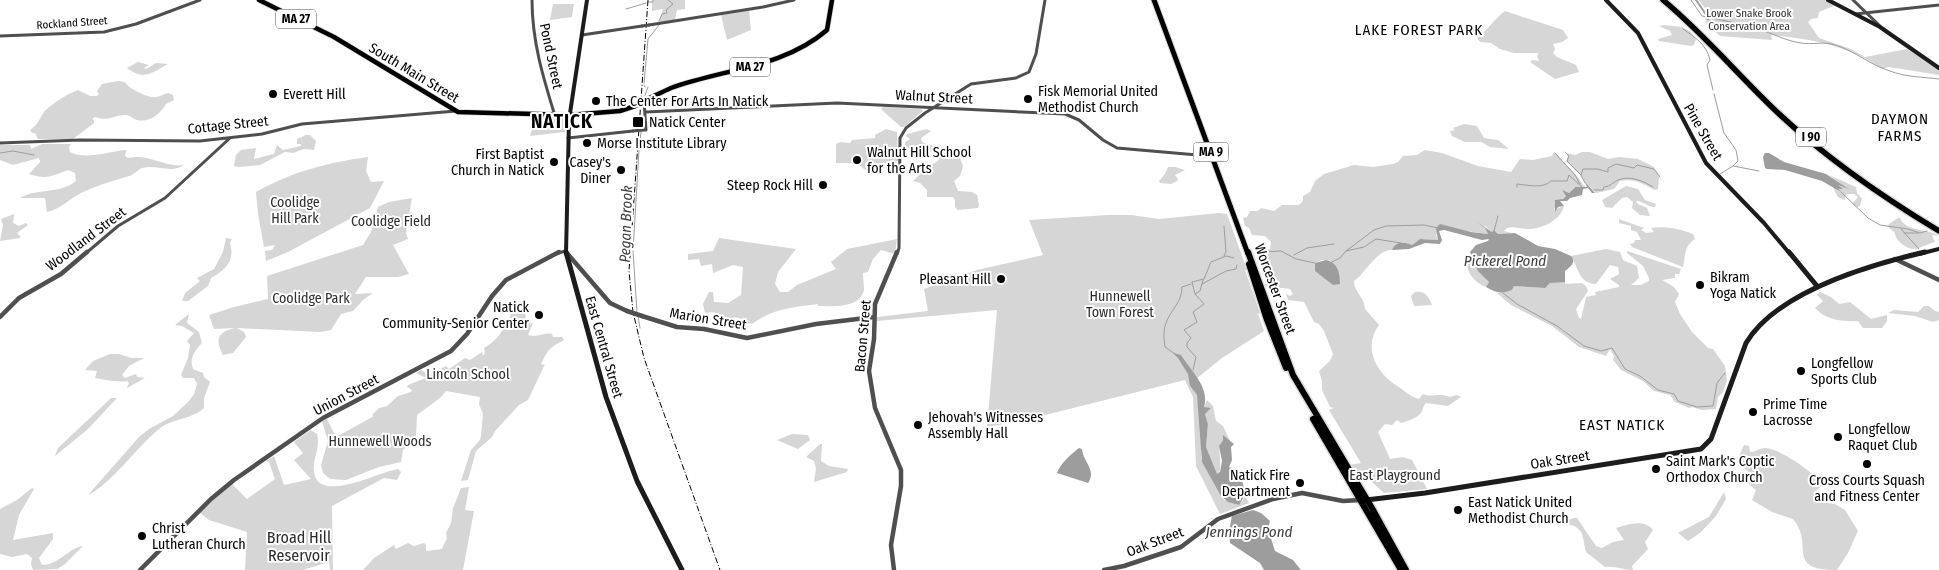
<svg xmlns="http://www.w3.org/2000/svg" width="1939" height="570" viewBox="0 0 1939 570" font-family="'Fira Sans Condensed',sans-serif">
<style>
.green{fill:#d6d6d6;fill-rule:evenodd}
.water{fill:#9d9d9d}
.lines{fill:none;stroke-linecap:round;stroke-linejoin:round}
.stream{stroke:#9d9d9d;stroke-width:1}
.canal{stroke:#9d9d9d;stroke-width:2}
.primary-casing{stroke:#dbdbdb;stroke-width:6}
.trunk-far1-casing{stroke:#dbdbdb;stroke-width:7}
.trunk-casing{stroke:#dbdbdb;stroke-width:9}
.motorway-casing{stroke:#dbdbdb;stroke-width:8}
.tertiary-far1{stroke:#4f4f4f;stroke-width:3}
.tertiary{stroke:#4f4f4f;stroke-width:4.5}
.secondary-far1{stroke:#1c1c1c;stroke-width:4}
.secondary{stroke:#1c1c1c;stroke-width:5}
.primary{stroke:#000;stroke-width:4.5}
.trunk-far1{stroke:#000;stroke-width:5}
.trunk{stroke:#000;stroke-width:6}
.motorway{stroke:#000;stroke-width:5.5}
.rail{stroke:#000;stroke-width:1;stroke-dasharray:6 2 1 2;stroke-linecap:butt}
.primary-bridge-casing{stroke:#dbdbdb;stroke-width:6;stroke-linecap:butt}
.tertiary-bridge-far1{stroke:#4f4f4f;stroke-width:3}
.tertiary-bridge{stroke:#4f4f4f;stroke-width:4.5}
.primary-bridge{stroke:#000;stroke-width:4.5}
.poi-dot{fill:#000;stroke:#fff;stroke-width:2}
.labels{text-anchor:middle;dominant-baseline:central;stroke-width:4;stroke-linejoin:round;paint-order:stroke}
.far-park-label{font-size:11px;fill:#2d2d2d;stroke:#fff}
.far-street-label{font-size:11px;fill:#000;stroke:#fff}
.shield{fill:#fff;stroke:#4c4c4c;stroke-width:1}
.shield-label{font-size:12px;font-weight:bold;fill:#000}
.street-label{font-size:14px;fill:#000;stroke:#fff}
.poi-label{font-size:14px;fill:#000;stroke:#fff;text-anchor:start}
.park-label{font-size:14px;fill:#2d2d2d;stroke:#fff}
.neighbourhood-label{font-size:15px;letter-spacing:1px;fill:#000;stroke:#fff}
.water-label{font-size:15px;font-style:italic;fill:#3e3e3e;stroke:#fff}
.near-park-label{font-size:16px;fill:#2d2d2d;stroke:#fff}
.district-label{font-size:19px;font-weight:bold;letter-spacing:1px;fill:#000;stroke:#fff}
</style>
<rect width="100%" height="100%" fill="#fff"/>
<path class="green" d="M652 0H685V9L677 10 675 20 659 22 663 9 652 11Z
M1699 0H1825L1836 5 1819 12 1818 18 1811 19 1808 22 1819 38 1851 49 1865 57 1907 49 1939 69V75L1889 67 1882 69C1848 45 1812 39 1771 35L1772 40 1720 36 1706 23 1705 18 1713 19Z
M553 4H574L572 17 550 20Z
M749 10 751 30 727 40 721 15Z
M1505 11 1563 30 1568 38 1562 42 1553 44 1555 49 1553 53 1557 57 1576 65 1579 72 1555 79 1530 62 1532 60 1539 61 1537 56 1539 53H1514L1500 49 1491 43 1480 42 1477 38C1489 29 1495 18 1505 11Z
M1664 25 1682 27 1691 32 1696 39 1694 45 1691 46 1659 41 1658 39 1672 35 1670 31 1659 26Z
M138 62 149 65 144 68 146 69 156 63 168 64C151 73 145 81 127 68Z
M118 81 125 82C128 88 146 97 153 97 158 98 163 94 168 93L173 95 174 100 166 104C161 113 150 123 137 120 133 119 130 115 126 115 112 115 111 122 95 117L92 119 94 120V123L73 139H38L35 133H32L30 130C39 124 39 119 44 112 51 104 69 93 78 90L90 96H97L99 94 97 91 102 84Z
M883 107 921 109 923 111 904 127H901L883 111 881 109Z
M536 117 565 118V132L530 136Z
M1464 124 1477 126 1484 138 1498 140 1509 149 1490 147 1481 142H1465L1452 136 1450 131 1455 130 1453 128Z
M886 129 897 132 898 161 882 165 878 168 877 173C863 173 867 169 856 163H836V144L840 142 850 143 852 140 875 138V135Z
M927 129 931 131 921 138 922 142C941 151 956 141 963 166L960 176 954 181 958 191 972 192 977 195 979 205 978 208 958 210 955 207V200L953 197H927V190L920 183 913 181 922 172 939 160 938 154 927 150 905 148V142L910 139 906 136 907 134Z
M306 135H310L316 141 314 150 304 149 293 153 285 152 260 165 239 167 234 166 236 155 241 150 256 148 254 159 274 154 277 145 283 150 301 146V144H297V139Z
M42 144H71L69 147 70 152C86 160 107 152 125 150L126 151 125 156 128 158C149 153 165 168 184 165 172 174 156 164 142 168 137 170 134 175 129 176 112 181 98 185 81 193 69 199 61 209 47 212L45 198H20C37 188 61 194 76 181L75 173 68 170C52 176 46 180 29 174L40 162 39 158 13 165 0 160V145H30L31 149Z
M1425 150 1442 153 1478 166 1511 172 1520 159 1533 160 1552 156 1554 152 1576 175 1585 187H1574L1569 193 1564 192 1566 196 1556 204 1554 210 1564 206C1560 221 1542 229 1527 229 1520 229 1514 226 1507 228L1504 231 1512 233 1498 234 1494 230 1492 232 1484 225 1488 234 1459 230 1442 225 1436 235 1438 240 1420 239 1412 245C1403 242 1397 241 1392 250 1377 249 1365 274 1354 281 1354 292 1365 298 1365 309L1379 325C1362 348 1377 374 1399 387 1406 392 1411 397 1419 399L1423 394C1433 398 1439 392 1450 397L1457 395 1461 397 1448 406 1426 403C1422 407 1424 410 1420 414 1415 419 1407 421 1401 423L1397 420 1392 425 1385 424 1378 432 1390 459 1403 457 1412 460 1427 489 1384 493 1372 482 1349 465 1361 463 1329 410 1334 408 1330 407 1322 390V381L1319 371 1330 361 1333 354 1324 331 1319 324 1314 322 1304 302 1288 300 1286 294 1290 296 1293 294 1290 289 1265 286V284L1273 282 1274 277 1266 266 1264 256 1260 254 1264 251 1260 250 1270 249 1271 242 1265 236 1252 235 1249 228 1245 226 1243 218 1247 217 1250 211H1258L1261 208 1274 211 1282 205H1299L1303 201V196L1310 192 1315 181 1324 174 1354 165 1373 167 1393 164 1398 162 1403 156 1417 155ZM1322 260H1329C1338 266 1338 273 1340 282L1329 281 1315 271V263Z
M1582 152H1590L1608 159 1619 157 1638 159 1654 167 1659 176 1658 189 1655 190C1643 184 1634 178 1620 181L1614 189 1596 193 1586 183V185L1582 177 1566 161 1568 157 1566 153 1575 155Z
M368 157 366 171 371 182 384 181 370 208 288 252 266 261 265 251 272 250 275 245 264 247 258 214 256 192C294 171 326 163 368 157Z
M1168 167H1175L1185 170 1175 175 1178 179 1177 181 1171 184 1160 183 1159 181 1165 174Z
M1829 175 1856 187 1857 193 1862 199 1860 206 1857 207 1852 204 1858 197 1854 194H1846L1845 200 1838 197 1832 186 1840 192V188L1838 185 1847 188Z
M1626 186 1638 189 1645 200 1656 204 1655 207C1648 207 1642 200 1636 201L1638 204 1647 208 1650 216 1640 215 1632 208 1633 202 1627 197 1622 198 1612 208 1605 207 1602 200Z
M412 198 406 233 408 239 393 245 409 274 398 277H366L355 294 373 293 364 299 353 311 341 314 331 330 320 332 237 328 244 332 246 337 233 353 223 355C215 340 217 332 235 328L214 329 209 315 234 307 268 299 267 276 363 245 371 232 378 207 389 202Z
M1219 213 1227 214 1247 270H1245L1260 313 1258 314 1264 331 1222 358 1196 379H1191L1190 386 1197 395 1201 429V458L1224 500 1238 505 1243 501 1244 494 1249 503 1220 514 1196 466 1193 397 1185 380 1021 421 987 427 997 310 877 321V317L928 311 924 289 977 270 1043 255 1029 220 1108 215H1131L1159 219Z
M14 214 13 223 19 226 26 223 28 225 17 233 20 236V238L0 241 3 225 1 219Z
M1898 218H1900C1906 232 1927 228 1939 236L1932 235 1935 242C1930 243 1920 248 1916 249 1908 250 1895 241 1895 233L1888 227 1889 224Z
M1619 219 1644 228 1641 230 1646 233 1654 232 1651 228C1664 226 1680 229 1693 234L1695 239C1684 246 1686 253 1683 267L1632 247 1630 244 1634 243 1635 240H1641L1637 232 1631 230V226L1619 223Z
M226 238 232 239 230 243C235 260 227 269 211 278L208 286 188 301H182L185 293 200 281 197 278 214 269 223 252Z
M719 238 796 249 778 272 775 284 780 292H788L797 285 836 269 831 262 847 249 897 239 895 254 881 250 873 259 868 272 863 273C863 278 864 285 864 290 860 309 832 306 818 306V304C794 307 771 309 752 324L742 322V319L734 317 732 320C722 316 716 310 705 313L703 304 709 292H713L714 302 728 303 741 295 743 267 733 265 713 273 712 264 701 266 699 259 688 260V254L713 251Z
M1606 249 1620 252 1623 260 1637 266 1639 278 1631 285H1641L1649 281V278L1643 266 1627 253V251L1681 269 1679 274H1675V278L1662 280 1674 287 1679 294 1675 302 1680 314 1692 332 1708 348 1713 349 1725 366 1727 380 1723 392 1718 397 1716 409 1702 410 1692 407 1689 408 1675 402 1670 395 1654 391 1643 381 1621 370 1613 360 1614 356 1610 349 1606 356 1579 347 1552 326 1511 305 1497 293 1512 290 1514 286 1543 288 1552 282H1565V284L1582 283 1586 286 1588 291 1576 309 1579 318 1581 319 1586 297 1596 295 1595 292 1619 287V285L1610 279 1619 274 1618 267 1610 265 1596 284C1579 284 1578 267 1571 256Z
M1473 259 1475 266 1489 282 1486 287C1475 283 1468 274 1466 262Z
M1415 292C1425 290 1429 297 1432 305L1414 306 1411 296Z
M1820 292 1831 297 1839 304 1850 302 1871 319 1887 315V321L1882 328H1863L1858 321C1842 322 1826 320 1815 308L1823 301 1817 295Z
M1924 306H1929L1935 311 1939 312V320L1933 322 1915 316 1888 313 1894 310 1918 312Z
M519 311 525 313 527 324 533 323 528 335C539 338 544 332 552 334L553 337H562L564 340C549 348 549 348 541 364L545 365 544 366 528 400 519 405 495 431 492 437 476 451 468 480 461 481 471 450 480 440 481 435 483 414 479 404 480 397 446 391 440 398 417 415 416 438 403 450 401 462 379 467 346 480 330 479 323 473 321 465 328 441 322 421 327 419 336 437 374 416 372 415 379 408 387 406 398 396 411 392 412 390 407 387 408 385 426 378 416 373 421 370 429 375 446 366 449 369 465 358 470 360 482 352 483 356 485 353 484 348C497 342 507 325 512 312Z
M189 314 187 323 199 332 202 343C195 350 189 358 193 369L203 373 204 377 210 382 204 398V408C191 420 172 418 159 429 138 446 110 485 88 495L139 437 149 429 173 416 189 401 194 394 197 384 194 378H183L181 375 188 358 190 345 187 341 194 333 182 326 175 325Z
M110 354H119L131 358H144L129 366 122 375 125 378 136 374 137 377 145 378 127 388 129 383 127 381C121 383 101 379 95 378L97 371 85 370 93 361Z
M111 398H117L88 429 55 456 58 448Z
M1207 400 1213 406 1216 421 1223 426 1230 441 1223 436V440L1220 444C1218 455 1223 465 1218 475L1215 472 1206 447 1208 424 1205 414 1210 409 1204 407Z
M311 430 317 434C321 448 312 459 314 472 318 505 381 471 398 469L401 472 397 480 384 478 332 506 333 570H330L329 562 303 570H245L247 532 209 520 199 512 232 484 247 499 275 479 269 462 266 461 274 456 284 485 311 479 294 460 303 453 294 442Z
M792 434 808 435 810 440 798 449 777 440Z
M820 444H822L821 461 829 466 848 469 847 472 814 482 816 469 814 461 806 457Z
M1744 445 1749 446 1750 452C1756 452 1759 448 1765 448 1779 448 1811 471 1820 481L1821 486 1814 493 1816 499 1822 502 1835 504 1845 510 1858 531 1848 553 1837 570C1784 570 1815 545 1793 519L1772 512 1752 500 1756 490 1745 481 1750 473 1738 463 1739 456Z
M469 487 465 510 474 511 463 570H363L374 558 394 545 396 549 408 543 414 546 424 543 426 545V551L442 549 447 538 446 533 451 523 453 508 461 488Z
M32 488 34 489 19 515 13 540 53 533V539L39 558 42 565C59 565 68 548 83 546L65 564 57 569 33 570 31 564 32 558 27 554 12 557 0 554V509L17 500Z
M1724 492 1726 499 1716 516 1700 533 1688 541 1678 533 1709 517Z
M1574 518H1577L1596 546 1602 548 1613 542 1624 540 1616 528C1627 525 1644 518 1653 530L1645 542 1648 549 1632 566 1633 570C1624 570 1616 566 1605 567L1586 552C1583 542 1585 531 1574 526 1569 524 1566 525 1562 522Z"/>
<path class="water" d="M1769 153 1784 162 1826 174 1849 189 1838 185 1843 189H1839L1841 192 1822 181 1785 170 1767 169 1765 168 1763 157 1765 153Z
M1585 182 1595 193H1592L1588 188 1583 189 1582 195 1570 198 1567 201H1560L1564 206 1558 207 1555 212V200L1563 199 1566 196 1562 190 1569 193 1575 187H1587Z
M1477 222 1492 232 1494 230 1498 234 1515 233 1538 246 1555 249 1571 256C1577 262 1570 267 1565 271V282L1550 283 1545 288 1514 286 1512 290C1501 294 1496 293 1486 287L1489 282 1478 271 1470 252 1476 245 1488 241 1489 239 1482 240 1444 230 1439 231 1442 240 1440 244 1425 243 1409 249 1392 250C1396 241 1404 242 1412 245L1420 239 1438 240 1436 228 1440 224 1471 232 1488 234 1485 228Z
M1326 260C1338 262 1340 274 1340 284L1333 285 1315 271V263Z
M1173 353 1181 355C1191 371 1210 387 1204 407L1211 408 1205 414 1208 424 1206 447 1217 474 1220 472 1222 461 1219 446 1223 440V435L1234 444 1231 447 1232 460 1229 467C1242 474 1250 492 1239 505L1228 502 1221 496 1202 462 1197 395 1190 386 1188 374 1178 358Z
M1079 448 1082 449C1083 462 1097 470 1088 483L1057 473C1061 463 1070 455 1079 448Z
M1253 510 1261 513 1270 521 1268 529 1275 551 1293 560 1301 570H1264L1260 563 1230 543 1229 531 1232 516Z"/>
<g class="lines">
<path class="stream" d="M1691 0 1702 16C1720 20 1740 23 1758 29 1772 33 1786 41 1801 43 1812 45 1824 41 1835 45 1855 51 1870 65 1890 71 1905 77 1923 77 1939 79
M648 2H653V0
M626 9 646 3
M1707 19 1718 24 1724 22
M659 21 662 14 667 13 666 10 673 4 668 0
M1683 29C1695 37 1707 45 1710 60L1707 65 1713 90
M644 83 648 39 659 25
M644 85 645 87
M1714 94 1724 133 1736 150 1738 161 1733 166
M644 98 648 87
M639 148 643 117
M1565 152 1569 156 1567 161 1581 175
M0 153 13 151 34 155
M1555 153 1575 175 1580 184
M1720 174 1733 166 1759 171
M1585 183 1581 175 1583 169H1598L1608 172V168L1616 164 1634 168 1637 165 1654 169 1660 177
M1517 187V184C1528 185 1543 189 1551 181H1567L1569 175 1583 188
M1594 190H1603L1604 187C1611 186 1612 183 1618 180 1630 175 1643 181 1653 187
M1841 192 1868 218 1880 225 1908 229 1920 233 1927 231
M1224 226 1226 252 1224 256
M1901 229 1919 249
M1494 231 1498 216
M1904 233H1918
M1346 251 1374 230 1386 226 1424 225 1438 228
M1264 252 1281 251 1296 259 1315 263
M1294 255 1307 248 1334 244
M1332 262 1340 258 1346 251 1364 247 1376 239 1401 243
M1202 284 1226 271 1236 269 1237 265
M1503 293 1517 304 1557 326 1584 346 1601 351 1612 348 1625 369 1640 376 1658 390 1674 394 1678 401 1697 407 1713 406 1717 383 1725 373
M1195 294 1200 291 1203 280
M637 312 633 251 639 150
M638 316 640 328
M1175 354 1165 347C1164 340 1163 330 1166 323 1171 309 1182 303 1182 287L1191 284
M1193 370 1196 357 1187 347V343L1191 338 1184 330 1197 322 1193 312 1204 304 1195 294 1192 282 1204 279 1211 262 1226 256 1234 258"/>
<path class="canal" d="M1696 0 1707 16"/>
<g class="primary-casing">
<path id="primary" d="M259 0 334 37 458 112 570 115 620 111 635 106
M643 101C652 97 662 92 671 88 723 69 783 68 827 30L832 0"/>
</g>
<g class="trunk-far1-casing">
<path id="trunk-far1" d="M1154 0 1248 254"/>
</g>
<g class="trunk-casing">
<path id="trunk" d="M1248 252 1293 375 1372 508 1406 570
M1249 264 1267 320 1286 368
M1313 419 1401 570"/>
</g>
<g class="motorway-casing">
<path id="motorway" d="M1663 0C1704 34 1738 75 1777 112 1826 158 1881 196 1939 231"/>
</g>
<path class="tertiary-far1" d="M532 0C532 41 543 77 555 116
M1853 0 1880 26
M1855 14 1939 5
M649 25 763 7 794 0
M582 35 642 26
M0 36 104 32 136 24 200 0
M646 112 837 103 1065 114 1079 120 1103 140 1117 148 1209 156
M642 130H646L644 101
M568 138 633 131
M0 143 80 140 200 141 262 134 302 124 456 111
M85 254 118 226 165 198 230 138
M556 254 565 251 567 254
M897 254 899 248 900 138 906 128 925 113 971 84 1016 78 1029 72 1036 54 1045 0"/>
<path class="tertiary" d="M566 252 610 303 627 311
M1895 259 1939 280
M642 316 677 327 704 329 747 338 816 324 874 317
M0 317 19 298 61 274 87 252
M140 570 211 499 234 480 323 418 451 351 467 334 492 296 506 280 559 252
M894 570 891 545 901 486V470L875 408 869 371 874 339 875 304 897 252
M1104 570 1124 566 1181 547 1218 519 1273 499 1302 493 1343 501 1360 500"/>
<path class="secondary-far1" d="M1606 0 1638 33 1706 163 1764 223 1790 254
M1828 0 1880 27 1939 68
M566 254 569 120 587 0
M1919 254 1939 249"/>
<path class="secondary" d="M566 252 606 397 637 481 682 570
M1789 252 1817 286
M1366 500 1425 493 1701 449 1711 439 1746 343C1777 292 1869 265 1925 252"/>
<use href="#primary" class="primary"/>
<use href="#trunk-far1" class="trunk-far1"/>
<use href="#trunk" class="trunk"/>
<use href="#motorway" class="motorway"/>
<path class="rail" d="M648 0 629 271 633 312 644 358 720 570"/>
<g class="primary-bridge-casing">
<path id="primary-bridge" d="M635 106 643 101"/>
</g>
<path class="tertiary-bridge-far1" d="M642 26 649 25
M633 131 642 130"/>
<path class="tertiary-bridge" d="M627 311 642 316"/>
<use href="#primary-bridge" class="primary-bridge"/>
</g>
<g class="poi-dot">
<circle cx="273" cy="94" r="5"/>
<circle cx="1028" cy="99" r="5"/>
<circle cx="596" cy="101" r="5"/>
<rect x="632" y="116" width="12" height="12" rx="2.5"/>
<circle cx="587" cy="143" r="5"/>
<circle cx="857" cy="160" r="5"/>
<circle cx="554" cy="162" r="5"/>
<circle cx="621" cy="170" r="5"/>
<circle cx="823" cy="185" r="5"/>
<circle cx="1001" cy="279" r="5"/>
<circle cx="1700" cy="285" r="5"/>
<circle cx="539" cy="315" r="5"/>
<circle cx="1801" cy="371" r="5"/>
<circle cx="1753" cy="412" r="5"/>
<circle cx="918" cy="425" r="5"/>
<circle cx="1838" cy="437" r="5"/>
<circle cx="1867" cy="464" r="5"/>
<circle cx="1656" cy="469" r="5"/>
<circle cx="1300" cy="483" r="5"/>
<circle cx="1458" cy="510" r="5"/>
<circle cx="142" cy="536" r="5"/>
</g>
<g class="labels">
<g class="far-park-label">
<text x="1749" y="13">Lower Snake Brook<tspan x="1749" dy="13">Conservation Area</tspan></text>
</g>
<g class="far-street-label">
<text transform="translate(72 23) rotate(-4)">Rockland Street</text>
</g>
<g class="shield">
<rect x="276" y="9.5" width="40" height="19" rx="4"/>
<rect x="730" y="57.5" width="40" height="19" rx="4"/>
<rect x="1796" y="127.5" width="30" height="19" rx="4"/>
<rect x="1193.5" y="142.5" width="35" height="19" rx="4"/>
</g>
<g class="shield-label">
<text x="296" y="19">MA 27</text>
<text x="750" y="67">MA 27</text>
<text x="1811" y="137">I 90</text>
<text x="1211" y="152">MA 9</text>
</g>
<g class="street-label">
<text transform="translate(551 56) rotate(78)">Pond Street</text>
<text transform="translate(414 73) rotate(31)">South Main Street</text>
<text transform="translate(934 97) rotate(3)">Walnut Street</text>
<text transform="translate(228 125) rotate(-6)">Cottage Street</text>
<text transform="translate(1703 132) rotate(60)">Pine Street</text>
<text transform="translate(86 239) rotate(-37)">Woodland Street</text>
<text transform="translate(1275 289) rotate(70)">Worcester Street</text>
<text transform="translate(708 319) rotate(9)">Marion Street</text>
<text transform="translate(863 336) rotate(-85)">Bacon Street</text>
<text transform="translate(604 347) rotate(74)">East Central Street</text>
<text transform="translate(346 395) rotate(-28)">Union Street</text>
<text transform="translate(1560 460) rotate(-9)">Oak Street</text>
<text transform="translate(1155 542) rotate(-21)">Oak Street</text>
</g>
<g class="poi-label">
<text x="1038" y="91">Fisk Memorial United<tspan x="1038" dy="16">Methodist Church</tspan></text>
<text x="283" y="94">Everett Hill</text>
<text x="606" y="101">The Center For Arts In Natick</text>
<text x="649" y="122">Natick Center</text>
<text x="597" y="143">Morse Institute Library</text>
<text x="867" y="152">Walnut Hill School<tspan x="867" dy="16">for the Arts</tspan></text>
<text x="544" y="154" text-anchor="end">First Baptist<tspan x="544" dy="16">Church in Natick</tspan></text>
<text x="611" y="162" text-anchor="end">Casey's<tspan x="611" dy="16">Diner</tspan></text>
<text x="813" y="185" text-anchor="end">Steep Rock Hill</text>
<text x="1710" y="277">Bikram<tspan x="1710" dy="16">Yoga Natick</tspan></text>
<text x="991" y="279" text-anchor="end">Pleasant Hill</text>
<text x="529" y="307" text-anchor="end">Natick<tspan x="529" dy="16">Community-Senior Center</tspan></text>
<text x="1811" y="363">Longfellow<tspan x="1811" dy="16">Sports Club</tspan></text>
<text x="1763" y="404">Prime Time<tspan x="1763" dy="16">Lacrosse</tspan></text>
<text x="928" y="417">Jehovah's Witnesses<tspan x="928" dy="16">Assembly Hall</tspan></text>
<text x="1848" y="429">Longfellow<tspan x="1848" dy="16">Raquet Club</tspan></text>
<text x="1666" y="461">Saint Mark's Coptic<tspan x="1666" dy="16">Orthodox Church</tspan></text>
<text x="1290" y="475" text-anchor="end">Natick Fire<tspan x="1290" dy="16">Department</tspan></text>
<text x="1867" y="480" text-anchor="middle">Cross Courts Squash<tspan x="1867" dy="16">and Fitness Center</tspan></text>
<text x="1468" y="502">East Natick United<tspan x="1468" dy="16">Methodist Church</tspan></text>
<text x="152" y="528">Christ<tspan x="152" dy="16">Lutheran Church</tspan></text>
</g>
<g class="park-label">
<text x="295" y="202">Coolidge<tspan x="295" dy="16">Hill Park</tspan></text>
<text x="391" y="221">Coolidge Field</text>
<text x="1120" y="296">Hunnewell<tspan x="1120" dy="16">Town Forest</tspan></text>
<text x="311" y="298">Coolidge Park</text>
<text x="468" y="374">Lincoln School</text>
<text x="380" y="441">Hunnewell Woods</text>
<text x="1395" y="475">East Playground</text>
</g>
<g class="neighbourhood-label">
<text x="1419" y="30">LAKE FOREST PARK</text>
<text x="1900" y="119">DAYMON<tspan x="1900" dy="17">FARMS</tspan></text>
<text x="1622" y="425">EAST NATICK</text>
</g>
<g class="water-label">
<text transform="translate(626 224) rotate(-88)">Pegan Brook</text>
<text x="1505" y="261">Pickerel Pond</text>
<text x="1249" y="532">Jennings Pond</text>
</g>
<g class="near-park-label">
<text x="299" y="537">Broad Hill<tspan x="299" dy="18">Reservoir</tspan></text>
</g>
<g class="district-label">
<text x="562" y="121">NATICK</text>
</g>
</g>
</svg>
